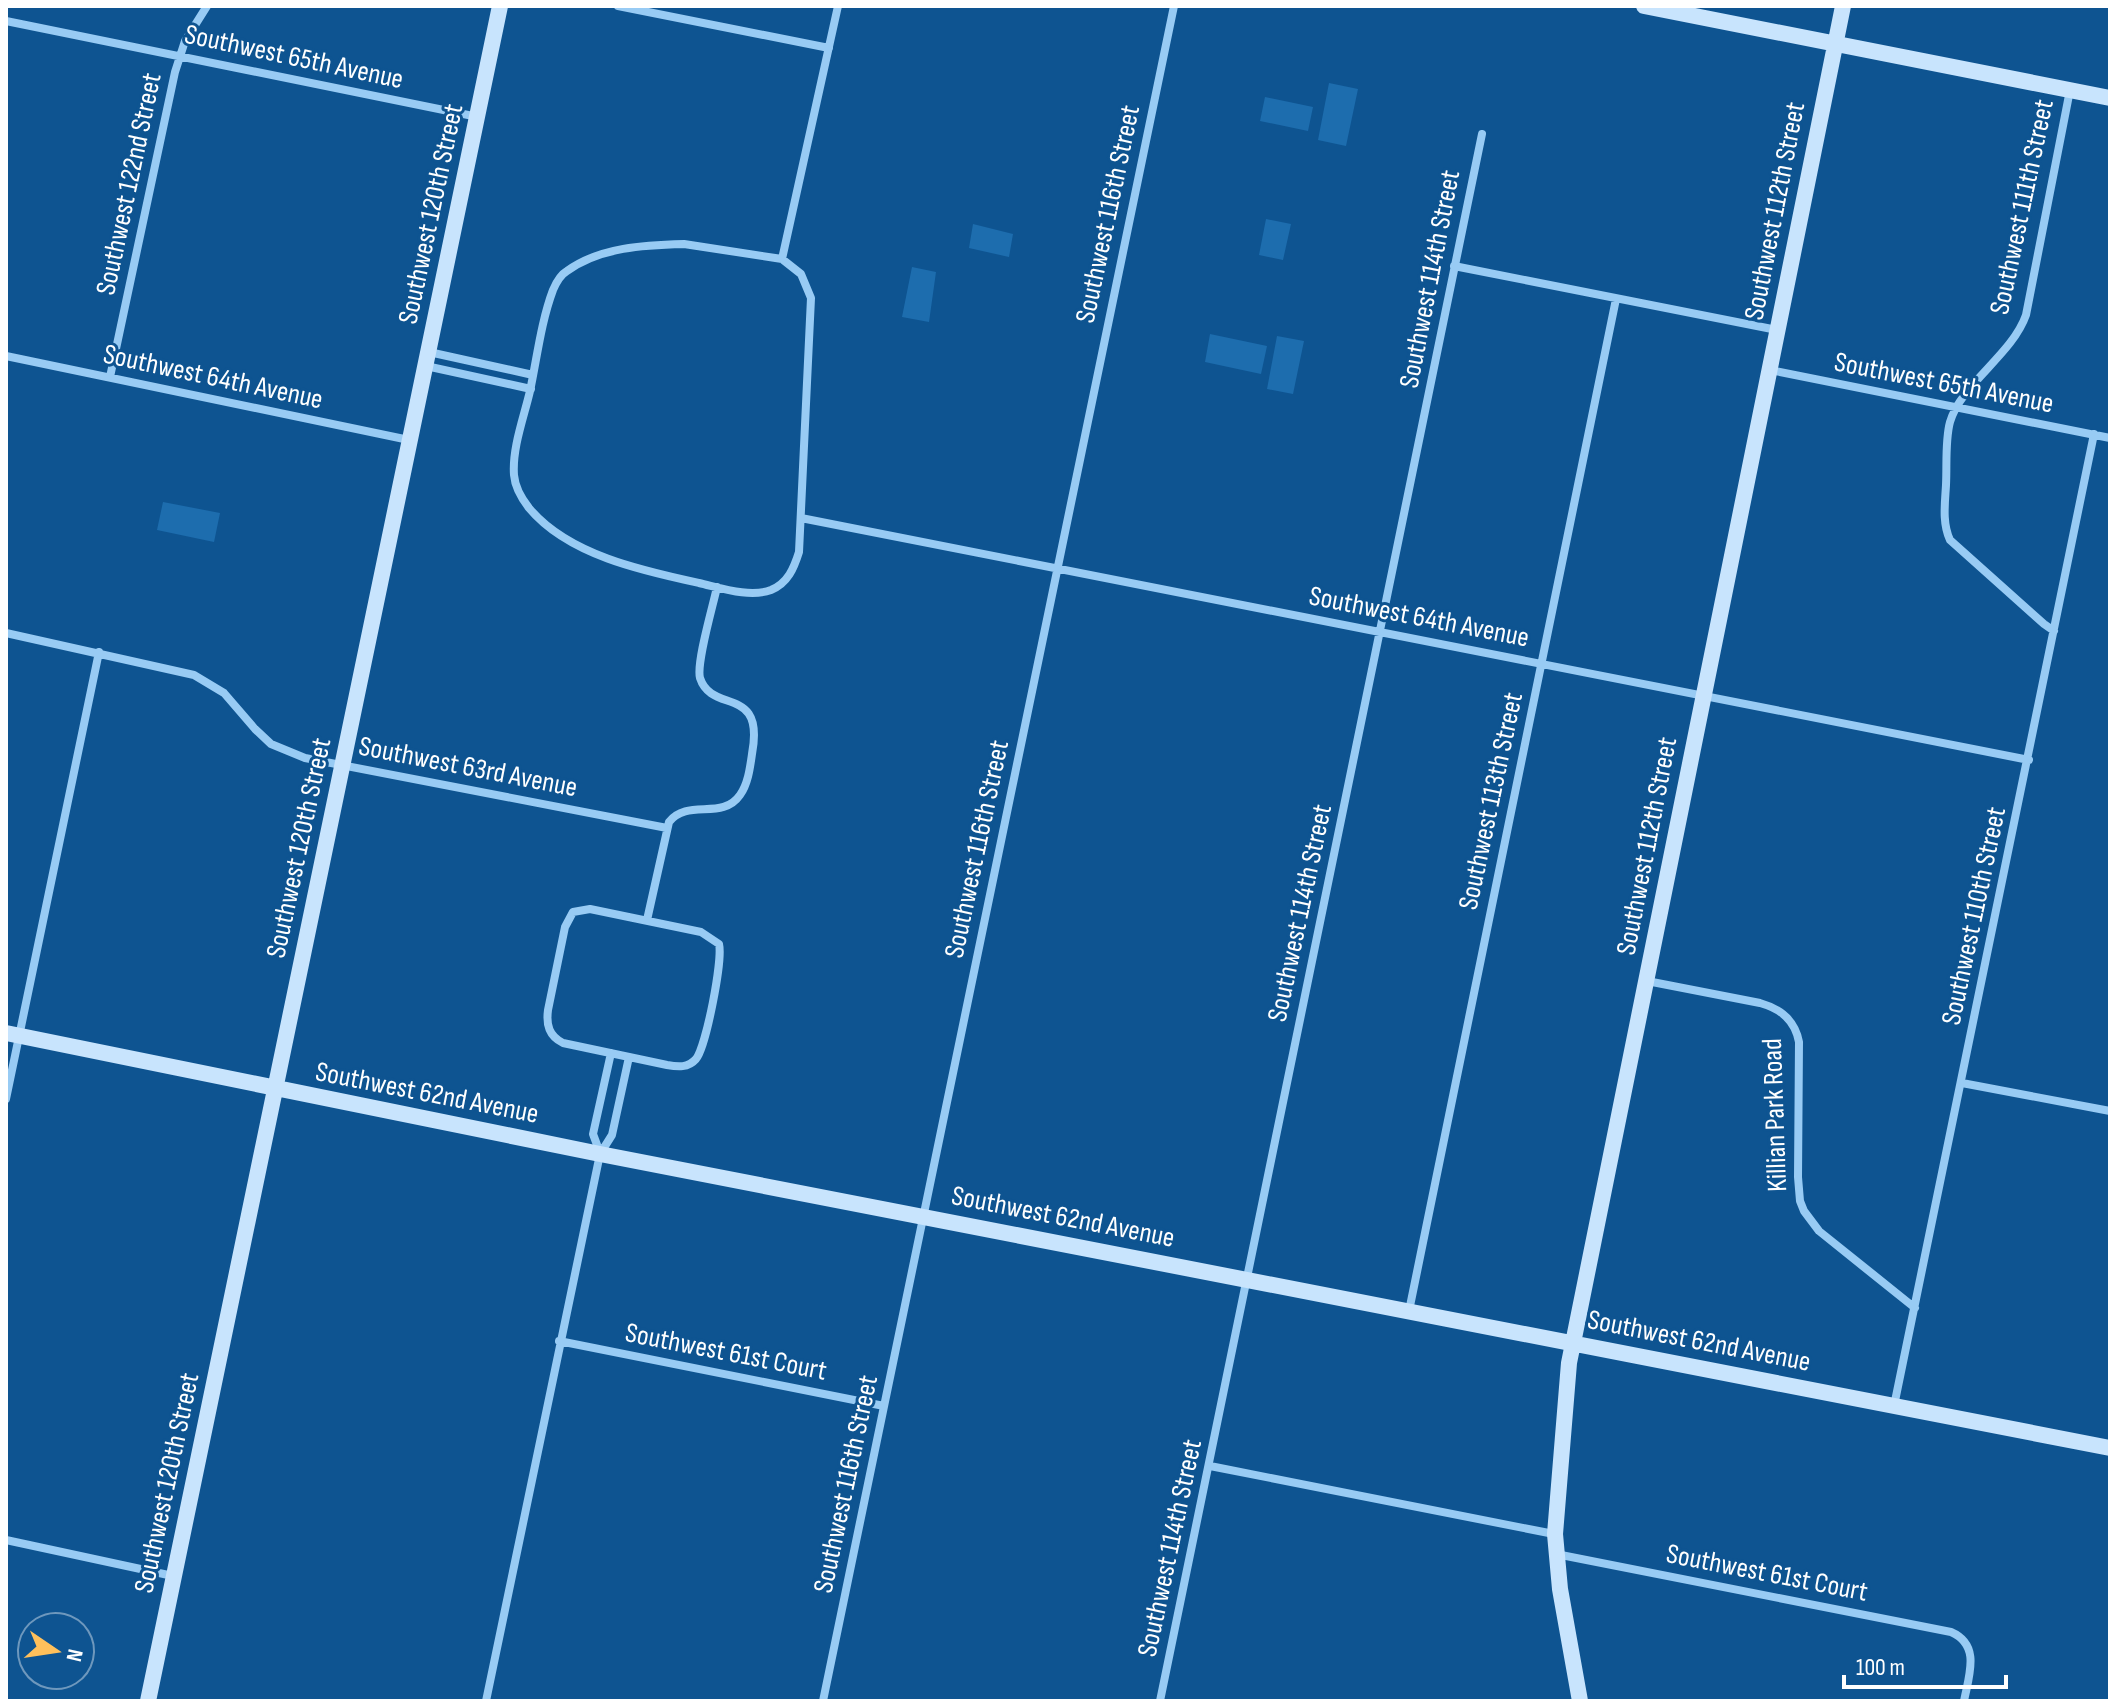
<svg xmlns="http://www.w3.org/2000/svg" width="2116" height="1707" viewBox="0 0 2116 1707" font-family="'Sofia Sans Condensed',sans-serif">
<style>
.green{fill:#1d6dae}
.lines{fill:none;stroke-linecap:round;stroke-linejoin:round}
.street{stroke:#98cbf4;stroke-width:8}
.secondary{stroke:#c8e4fd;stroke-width:16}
.labels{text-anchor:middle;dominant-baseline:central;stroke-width:6;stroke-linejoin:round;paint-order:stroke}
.street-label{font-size:28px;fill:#fff;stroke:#0e5491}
</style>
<rect width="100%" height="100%" fill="#0e5491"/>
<path class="green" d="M1329 83 1358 89 1346 146 1318 140Z
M1265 97 1313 107 1308 131 1260 121Z
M1266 219 1291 224 1283 260 1259 255Z
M973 224 1013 234 1009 257 969 248Z
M912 267 936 272 929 322 902 317Z
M1210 334 1267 346 1261 374 1205 362Z
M1277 336 1304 341 1293 394 1267 389Z
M163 502 220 513 214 542 157 530Z"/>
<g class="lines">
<path class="street" d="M618 6 829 48
M6 21 478 117
M684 244 782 259 801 274 811 298 799 552C794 568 788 583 771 590 750 598 721 588 699 583 643 571 568 555 529 508 522 499 515 487 514 475 512 448 524 417 530 391 537 358 541 322 553 290 556 283 560 275 567 271 600 247 645 245 684 244Z
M782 259 838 6
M1454 266 1777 330
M429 352 533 375
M6 356 409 440
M426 366 531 389
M1770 370 2110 438
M110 377 175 72 185 41 207 6
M801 518 2029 760
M2054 631 2044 624 1950 540C1942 523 1945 503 1946 485 1947 465 1945 440 1950 422 1961 384 2012 355 2026 315L2070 90
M6 633 194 675 224 693 255 729 271 744 305 758 667 828
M590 909 701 932 719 944C723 960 706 1047 696 1059 688 1068 678 1067 667 1065L563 1043C549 1036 546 1025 548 1010L565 927 573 912Z
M647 920 669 822C688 798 722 821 740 795 748 784 750 768 752 754 765 684 712 715 700 678 696 663 713 606 717 587
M1647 981 1760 1003C1781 1009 1795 1020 1799 1042L1798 1177 1800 1201 1804 1211 1819 1231 1915 1308
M1962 1083 2110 1111
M6 1099 99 652
M600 1153 593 1134 611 1053
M1409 1311 1616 299
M559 1341 884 1406
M1894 1406 2094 434
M1210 1466 1554 1534
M6 1540 173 1576
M1556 1554 1951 1632C1981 1645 1969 1675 1964 1701
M486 1701 600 1154 612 1135 629 1057
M823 1701 1174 6
M1160 1701 1482 134"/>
<path class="secondary" d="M1644 6 2110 98
M6 1033 600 1154 2110 1448
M148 1701 500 6
M1580 1701 1560 1589 1555 1534 1569 1363 1843 6"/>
</g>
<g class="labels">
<g class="street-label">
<text transform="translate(294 57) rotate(12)">Southwest 65th Avenue</text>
<text transform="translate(129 184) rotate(-78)">Southwest 122nd Street</text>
<text transform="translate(2022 207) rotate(-78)">Southwest 111th Street</text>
<text transform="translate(1775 211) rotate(-79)">Southwest 112th Street</text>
<text transform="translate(431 214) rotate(-78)">Southwest 120th Street</text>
<text transform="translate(1108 214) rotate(-78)">Southwest 116th Street</text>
<text transform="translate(1430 279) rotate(-79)">Southwest 114th Street</text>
<text transform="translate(213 377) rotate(12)">Southwest 64th Avenue</text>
<text transform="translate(1944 383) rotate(11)">Southwest 65th Avenue</text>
<text transform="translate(1419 617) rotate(11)">Southwest 64th Avenue</text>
<text transform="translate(468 767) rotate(11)">Southwest 63rd Avenue</text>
<text transform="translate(1491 801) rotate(-78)">Southwest 113th Street</text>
<text transform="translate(1647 846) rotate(-79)">Southwest 112th Street</text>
<text transform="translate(299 848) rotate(-78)">Southwest 120th Street</text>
<text transform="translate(977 849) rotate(-78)">Southwest 116th Street</text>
<text transform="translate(1300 913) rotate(-78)">Southwest 114th Street</text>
<text transform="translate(1974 916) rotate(-78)">Southwest 110th Street</text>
<text transform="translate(427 1093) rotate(11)">Southwest 62nd Avenue</text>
<text transform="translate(1775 1115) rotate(-92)">Killian Park Road</text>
<text transform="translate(1063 1217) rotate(11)">Southwest 62nd Avenue</text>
<text transform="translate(1699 1341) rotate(11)">Southwest 62nd Avenue</text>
<text transform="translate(726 1352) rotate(11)">Southwest 61st Court</text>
<text transform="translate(167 1483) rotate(-78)">Southwest 120th Street</text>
<text transform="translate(846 1484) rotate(-78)">Southwest 116th Street</text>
<text transform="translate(1170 1548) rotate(-78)">Southwest 114th Street</text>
<text transform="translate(1767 1573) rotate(11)">Southwest 61st Court</text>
</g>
</g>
<rect width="2116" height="1707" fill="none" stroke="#ffffff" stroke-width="16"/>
<g transform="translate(56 1651) rotate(103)"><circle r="38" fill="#0e5491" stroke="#6e98bd" stroke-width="2"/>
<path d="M0-6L14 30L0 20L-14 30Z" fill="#ffc05b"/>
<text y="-12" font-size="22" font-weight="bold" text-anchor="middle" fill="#ffffff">N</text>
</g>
<path d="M1844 1675v12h162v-12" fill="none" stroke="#ffffff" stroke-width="4"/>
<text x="1856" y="1675" font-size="24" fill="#ffffff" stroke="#0e5491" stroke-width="6" paint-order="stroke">100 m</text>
</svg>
